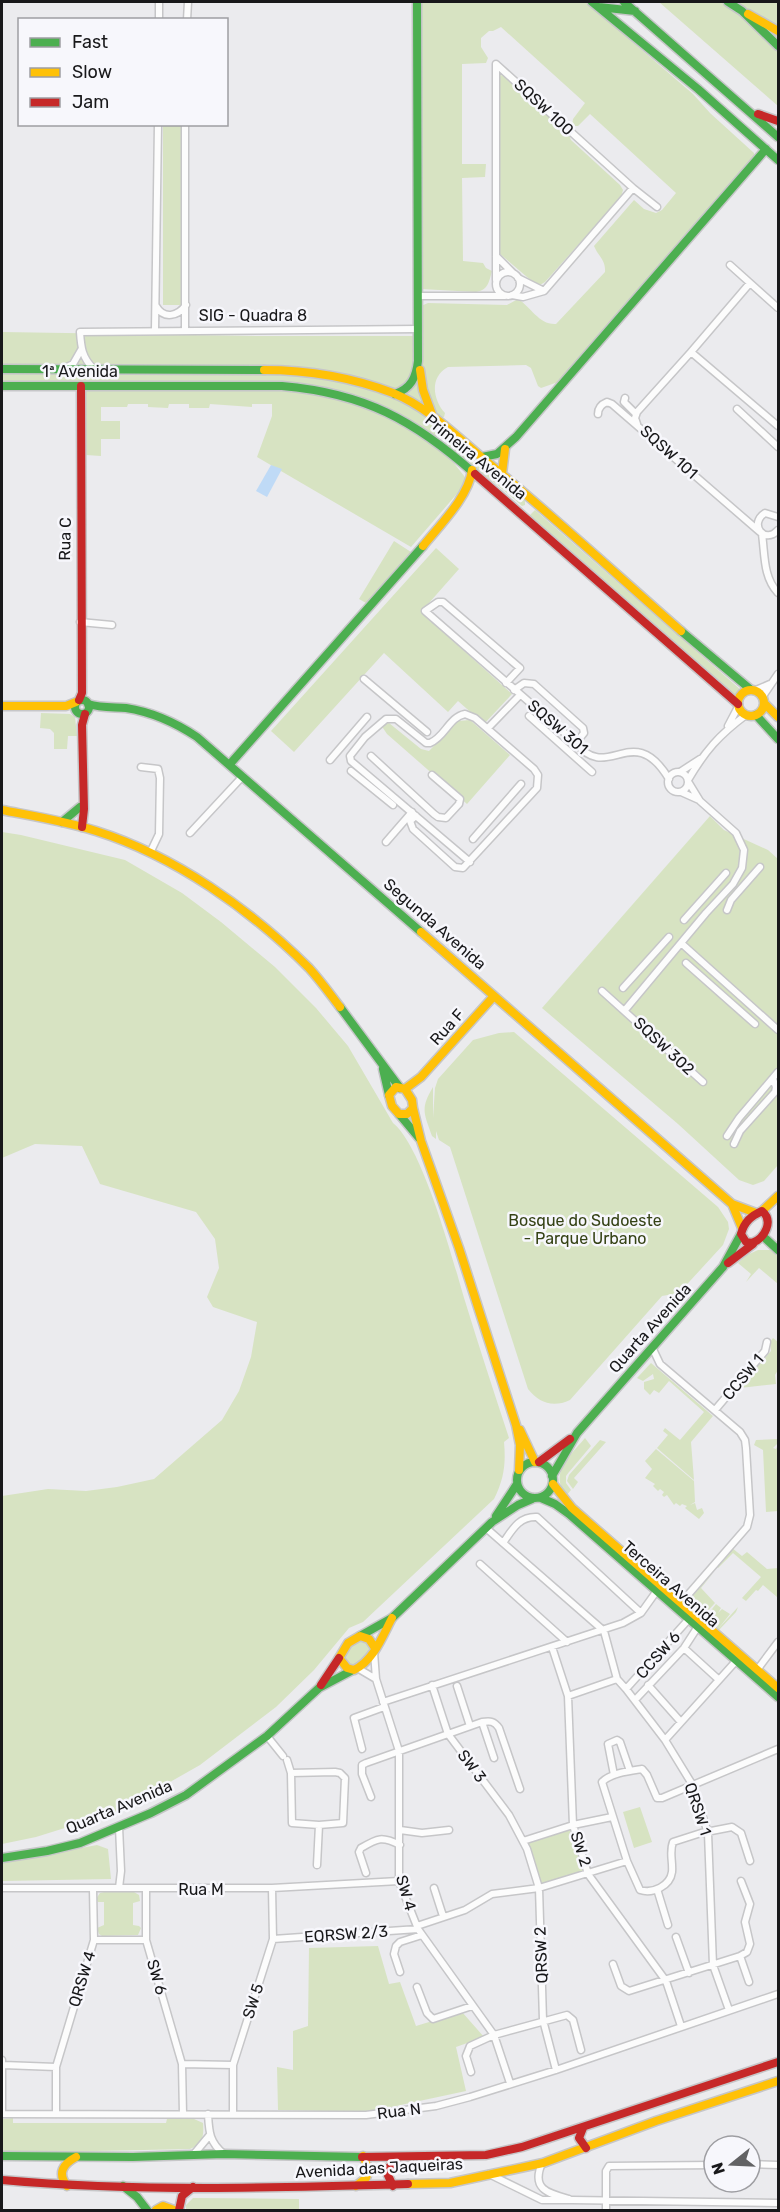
<svg xmlns="http://www.w3.org/2000/svg" width="780" height="2212" viewBox="0 0 780 2212" font-family="Rubik,sans-serif">
<style>
.green{fill:#d7e3c2}
.water{fill:#bfdaf6}
.lines{fill:none;stroke-linecap:round;stroke-linejoin:round}
.street-casing{stroke:#c6c6c8;stroke-width:9}
.fast-casing{stroke:#c6c6c8;stroke-width:11}
.slow-casing{stroke:#c6c6c8;stroke-width:11}
.jam-casing{stroke:#c6c6c8;stroke-width:11}
.street{stroke:#fcfcfc;stroke-width:6}
.fast{stroke:#4caf50;stroke-width:8}
.slow{stroke:#ffc107;stroke-width:8}
.jam{stroke:#c62828;stroke-width:8}
.labels{text-anchor:middle;dominant-baseline:central;stroke-width:5;stroke-linejoin:round;paint-order:stroke}
.street-label{font-size:16px;fill:#18181a;stroke:#f7f7fc}
.park-label{font-size:16px;fill:#354215;stroke:#f7f7fc}
</style>
<rect width="100%" height="100%" fill="#ebebee"/>
<path class="green" d="M422 2H586L693 94 710 113 754 153V159L558 382 541 388 538 386 531 368 526 365 448 367C429 377 433 400 445 413L444 417 441 418C415 402 421 334 421 306L428 303 507 305 518 299C531 307 539 325 556 324L605 272C606 260 598 256 594 246L634 200 644 209 656 213 662 210 676 193 590 114 578 126H572L573 119 585 103 501 27 493 31H489L481 38V47L488 58 486 63 462 64V164H486L485 177 462 178 463 261 483 263 486 268 492 271C489 282 488 290 476 292L421 289Z
M659 2H778V106Z
M500 75 506 76 567 130 571 140 620 185 623 190 621 197 545 282 540 285 534 283 499 253V77Z
M163 125H182V305H163Z
M2 332 258 336H417L424 405 441 430 435 439 468 481 411 547 257 457 272 416V404H252V407L210 404 209 408H189V404H169L168 408 148 407V404H128L127 407H101V421H120V439H101V456L86 455V381H2Z
M447 440H450C474 461 500 479 525 501V505L522 506C498 484 471 465 446 444Z
M535 510 741 690 735 697 529 516Z
M394 541 411 552 366 603 359 599Z
M436 548 459 569 421 612 512 694 484 724 458 701 448 712 384 653 294 752 271 731Z
M41 713 70 714 75 717 77 736H68L67 749H54V733L50 729 40 728Z
M470 720 510 755 467 804 387 734 381 725 389 723 421 749 429 751 458 721Z
M710 816 724 830 768 850 778 859V1165L764 1181 753 1185 739 1180 678 1124 542 1008Z
M2 832 21 835 125 860 182 893 221 922 275 967 316 1008 348 1046 393 1123C423 1147 453 1261 465 1301 479 1347 494 1392 509 1438L504 1442C506 1464 504 1479 494 1499L363 1622 349 1628 314 1670 276 1707 200 1765 119 1811 36 1837 2 1844V1496L48 1489 86 1491 117 1487 154 1479 222 1420 239 1391 251 1357 257 1322 213 1307 207 1297 219 1268 215 1239 196 1212 100 1184 82 1146 35 1144 2 1158Z
M514 1032 718 1207 728 1222 729 1229 723 1245 679 1293 662 1296 570 1400C553 1408 539 1403 528 1389L450 1147 439 1140 436 1131V1139L432 1136C424 1113 420 1109 433 1087V1118L435 1088 438 1079 473 1040 499 1033Z
M758 1250H770L778 1256V1284L759 1268 746 1282 751 1274 738 1263 747 1255Z
M773 1338 778 1342V1370L775 1375 776 1384 740 1388V1386L771 1351 770 1342Z
M651 1363 713 1416 691 1442 694 1480 657 1448 668 1435 663 1431 665 1428 680 1440 704 1412 669 1381 659 1393 654 1390 650 1395 644 1389V1382L654 1379 653 1374 643 1381 637 1378Z
M585 1438 591 1446 569 1472 566 1476V1483L571 1490 566 1496C549 1472 570 1456 585 1438Z
M778 1439V1443L773 1448 776 1449 778 1445V1511L766 1512 763 1450 754 1445 756 1440Z
M600 1440 606 1442 574 1478 578 1482 573 1489 567 1481 569 1475Z
M656 1449 694 1481 695 1502 690 1505 695 1503 697 1510 702 1508 704 1513 699 1519 685 1508 687 1506 682 1504 680 1506 676 1503 674 1505 667 1495 664 1497 662 1495 664 1492 660 1489 658 1491 653 1486 655 1484 645 1478 652 1469 645 1461Z
M732 1548 742 1556 747 1552 767 1569 778 1568V1595L777 1597 763 1585 758 1591 756 1590 746 1601 742 1598 761 1577 733 1553 718 1568 717 1566Z
M714 1572 701 1588 715 1603 703 1616 687 1602Z
M716 1604 721 1608 718 1613 722 1609 730 1614 718 1629 738 1607 736 1612 719 1630 705 1618Z
M360 1640 366 1641 370 1647 364 1661 352 1667 345 1664C342 1648 348 1648 360 1640Z
M640 1807 652 1842 634 1848 623 1812Z
M569 1828 583 1873 540 1886 526 1842Z
M97 1845 108 1849 111 1879 2 1881V1863Z
M104 1892H134L139 1895 140 1901 133 1903V1925L139 1926 141 1928 138 1935 102 1936 99 1934 97 1928 104 1925V1902H98L96 1899 100 1893Z
M378 1946 389 1984 400 1982 416 2026 462 2012 484 2037 456 2047 466 2091 368 2112 278 2110 277 2067 293 2070V2031L308 2026 309 1948Z
M13 2118V2123H166L167 2119H194L203 2123C204 2136 203 2144 190 2149L2 2153V2119Z
M193 2198 299 2199V2210H186V2205Z"/>
<path class="water" d="M271 465 282 469 267 497 256 491Z"/>
<g class="lines">
<g class="street-casing">
<path id="street" d="M159 20V2
M187 20 188 2
M633 188 657 207
M496 256 513 273
M730 265 778 308
M496 284a12 12 0 1 1 24 0a12 12 0 1 1-24 0Z
M518 278 544 291
M496 280V64L633 188 544 291 523 297 512 295
M418 296H505
M156 306C164 320 178 316 186 305
M155 330 158 124
M185 330V124
M691 352 750 283
M63 369 73 364 81 350
M94 369C82 358 81 347 80 332L418 329
M625 398 624 402 636 414
M737 409 778 447
M598 414C598 408 602 404 607 402L612 404 760 532
M637 424 635 418 637 412 691 352 778 426
M778 517 765 513C748 524 765 545 778 530
M762 534C765 555 763 577 778 593
M80 622 112 625
M364 679 427 732
M506 683 520 668 443 602H438L425 611 576 743C608 784 633 719 669 779
M514 690 524 683 534 684 583 728 584 733 576 743
M756 690 770 684
M763 696 778 674
M529 716 592 772
M728 726 738 707
M488 728 520 695
M371 756 434 814 438 817 446 818 459 804 460 799 432 775
M330 760 367 717
M141 767 158 769 160 778 159 834 150 853
M351 771 393 805
M668 782a10 10 0 1 1 20 0a10 10 0 1 1-20 0Z
M680 772 700 759
M688 780C705 751 719 735 746 715
M681 792 699 800
M416 816 410 821 413 829 455 867 463 868 537 788 538 775 534 769 475 718 465 714C449 717 445 737 430 743H426L396 719H386L365 737 350 756 351 761 470 862
M190 833 243 776
M473 839 521 784
M386 842 412 812
M727 910 731 900 760 867
M684 920 726 873
M681 943 778 1030
M686 963 755 1024
M623 988 669 937
M602 991 703 1082
M625 1010 706 913 733 884 742 868 744 850 736 833 700 801 689 783
M727 1136 739 1118 778 1072
M734 1144 740 1131 775 1092 776 1087 773 1079
M652 1347 660 1364 740 1432 745 1440 746 1448 750 1515 747 1527 680 1604
M715 1410 765 1351 767 1342
M486 1528 604 1631 617 1679 626 1689 665 1740 692 1784 708 1833 713 1965 729 2010
M503 1543C512 1530 519 1516 537 1517L641 1613
M480 1564 567 1642
M552 1647 568 1696 573 1825 588 1874 666 1981 681 2026
M684 1648 718 1679
M374 1652 376 1679 399 1751V1881L418 1929 494 2035 510 2083
M359 1669 376 1679
M757 1670 778 1642
M432 1685 448 1734 509 1815 527 1849 539 1888 543 2020 556 2070
M648 1685 680 1721
M457 1686 470 1726
M626 1689 688 1620
M568 1696 617 1679
M635 1700 684 1648 697 1628
M383 1702 623 1623 641 1613 656 1592
M482 1722 494 1758
M267 1736 283 1756
M665 1740 736 1661
M362 1749 354 1718 384 1707
M287 1760 291 1773 292 1823 319 1825 317 1865
M291 1773 335 1772 340 1773 345 1778 343 1823 319 1825
M614 1775 608 1744 617 1740 620 1742 630 1771
M371 1797 362 1774V1765L366 1763 482 1722C491 1721 494 1721 499 1728L520 1789
M400 1830 422 1833 449 1830
M523 1841 573 1825 612 1817
M750 1861 741 1833 732 1827 701 1833 673 1842C669 1852 673 1861 672 1872 670 1886 653 1894 640 1890L627 1861 602 1782C611 1773 629 1771 642 1769L647 1775 657 1798H662L778 1749
M366 1873 359 1852 361 1848C378 1838 382 1836 400 1845
M2 1888H272L399 1881
M119 1888 121 1871 119 1827
M434 1888 443 1916
M146 1889V1940L182 2064
M657 1889 668 1925
M417 1926 465 1910 492 1894 539 1888 627 1861
M676 1937 689 1973
M273 1939 418 1929
M94 1940H146
M740 1956 747 1952 750 1944 745 1922 750 1904 741 1881
M613 1964 621 1986 629 1991 740 1956 749 1982
M400 1972 394 1954 396 1946 400 1942 422 1935
M417 1987 427 2013 433 2019 472 2006
M2 2060V2114
M3 2065 56 2067
M471 2072 466 2056 470 2046 494 2035 567 2015 573 2020 581 2050
M2 2114 366 2115 436 2106 470 2097 556 2070 778 1994
M56 2114V2067L94 1940 93 1889
M183 2114 182 2064 233 2065
M208 2114C209 2131 209 2142 224 2154
M233 2114V2065L273 1939 272 1888
M194 2154 209 2136
M542 2163C531 2189 547 2193 569 2199
M750 2164 778 2165
M489 2174 542 2200H572L778 2203
M606 2210V2171L609 2166 714 2165"/>
</g>
<g class="fast-casing">
<path id="fast" d="M592 2 698 89 778 160
M624 2 778 137
M728 2 742 11 778 46
M599 7 635 11
M2 369 264 370
M2 386H282C364 393 414 420 475 474
M395 394C411 388 416 378 418 361L417 2
M482 457 497 454 516 437 766 149
M681 631 750 689
M75 707a7 7 0 1 1 14 0a7 7 0 1 1-14 0Z
M88 704C101 708 113 707 126 708 152 712 176 723 197 737L421 932
M756 715 778 739
M230 764 423 546
M62 822 80 807
M340 1007 400 1088
M383 1069 389 1095
M399 1114 419 1138
M766 1239 778 1250
M517 1480a18 18 0 1 1 36 0a18 18 0 1 1-36 0Z
M552 1476 577 1433 723 1267 741 1234
M541 1498 555 1504 569 1514 778 1697
M496 1516 517 1484
M360 1636 392 1618 492 1522 518 1505 532 1499
M2 1858 47 1851 80 1843 151 1813 186 1795 267 1736 319 1688 351 1671
M2 2156 133 2157 224 2154 362 2157
M123 2186 137 2197 147 2210"/>
</g>
<g class="slow-casing">
<path id="slow" d="M748 14 778 31
M264 370C309 370 351 377 393 393 428 407 457 437 485 460 552 515 616 574 681 631
M420 370 423 390 433 417
M502 474 505 449
M423 546C440 525 469 496 472 470
M738 703a13 13 0 1 1 26 0a13 13 0 1 1-26 0Z
M764 703 778 717
M2 706H66L76 702
M2 810C33 816 65 821 96 831 175 856 250 909 309 968 320 980 330 994 340 1007
M421 932 732 1204 756 1213
M396 1087 405 1089 412 1100 413 1108 407 1114H399L392 1106 389 1095Z
M405 1089 421 1077 494 996
M413 1108 421 1141 459 1248 516 1425 520 1445 519 1470
M732 1204 742 1228
M762 1211 778 1196
M520 1430 535 1462
M553 1484 572 1508 778 1688
M375 1648 369 1639 360 1636 348 1643 339 1658 347 1668 354 1670C374 1660 382 1637 392 1618
M408 2184 450 2183 543 2163 656 2121 778 2081
M67 2186C57 2173 63 2164 76 2157
M356 2186 366 2178 369 2170 363 2156
M156 2210 163 2206 174 2210"/>
</g>
<g class="jam-casing">
<path id="jam" d="M758 114 778 121
M475 474 738 704
M79 700 82 693 81 386
M82 827 84 809 82 725 85 714
M762 1211C774 1221 765 1238 752 1243L746 1242 741 1234C744 1222 751 1216 762 1211Z
M728 1263 753 1244
M539 1462 570 1439
M321 1685 339 1658
M583 2128 579 2138 586 2148
M362 2157 486 2155 522 2147 778 2062
M2 2180C137 2192 273 2188 408 2184
M393 2186 386 2171 397 2158
M179 2210 182 2196 193 2187"/>
</g>
<use href="#street" class="street"/>
<use href="#fast" class="fast"/>
<use href="#slow" class="slow"/>
<use href="#jam" class="jam"/>
</g>
<g class="labels">
<g class="street-label">
<text transform="translate(544 107) rotate(43)">SQSW 100</text>
<text x="253" y="315">SIG - Quadra 8</text>
<text x="80" y="371">1ª Avenida</text>
<text transform="translate(669 452) rotate(42)">SQSW 101</text>
<text transform="translate(476 457) rotate(39)">Primeira Avenida</text>
<text transform="translate(65 539) rotate(-89)">Rua C</text>
<text transform="translate(558 727) rotate(41)">SQSW 301</text>
<text transform="translate(435 924) rotate(41)">Segunda Avenida</text>
<text transform="translate(447 1027) rotate(-48)">Rua F</text>
<text transform="translate(664 1046) rotate(43)">SQSW 302</text>
<text transform="translate(650 1328) rotate(-48)">Quarta Avenida</text>
<text transform="translate(743 1377) rotate(-50)">CCSW 1</text>
<text transform="translate(671 1584) rotate(41)">Terceira Avenida</text>
<text transform="translate(658 1655) rotate(-48)">CCSW 6</text>
<text transform="translate(472 1766) rotate(53)">SW 3</text>
<text transform="translate(119 1807) rotate(-23)">Quarta Avenida</text>
<text transform="translate(698 1809) rotate(72)">QRSW 1</text>
<text transform="translate(581 1849) rotate(72)">SW 2</text>
<text x="201" y="1889">Rua M</text>
<text transform="translate(406 1893) rotate(74)">SW 4</text>
<text transform="translate(346 1934) rotate(-4)">EQRSW 2/3</text>
<text transform="translate(541 1955) rotate(-92)">QRSW 2</text>
<text transform="translate(157 1977) rotate(74)">SW 6</text>
<text transform="translate(82 1979) rotate(-73)">QRSW 4</text>
<text transform="translate(253 2001) rotate(-72)">SW 5</text>
<text transform="translate(399 2111) rotate(-7)">Rua N</text>
<text transform="translate(379 2168) rotate(-3)">Avenida das Jaqueiras</text>
</g>
<g class="park-label">
<text x="585" y="1220">Bosque do Sudoeste<tspan x="585" dy="18">- Parque Urbano</tspan></text>
</g>
</g>
<rect width="780" height="2212" fill="none" stroke="#18181a" stroke-width="6"/>
<rect x="18" y="18" width="210" height="108" fill="#f7f7fc" stroke="#9e9ea2" stroke-width="1.5"/>
<rect x="30" y="38" width="30" height="9" fill="#4caf50" stroke="#9e9ea2" stroke-width="1.5"/>
<text x="72" y="48" font-size="18" fill="#18181a">Fast</text>
<rect x="30" y="68" width="30" height="9" fill="#ffc107" stroke="#9e9ea2" stroke-width="1.5"/>
<text x="72" y="78" font-size="18" fill="#18181a">Slow</text>
<rect x="30" y="98" width="30" height="9" fill="#c62828" stroke="#9e9ea2" stroke-width="1.5"/>
<text x="72" y="108" font-size="18" fill="#18181a">Jam</text>
<g transform="translate(732 2164) rotate(252)"><circle r="28" fill="#f7f7fc" stroke="#9e9ea2" stroke-width="1.5"/>
<path d="M0-4.5L10 22L0 15L-10 22Z" fill="#626264"/>
<text y="-9" font-size="16" font-weight="bold" text-anchor="middle" fill="#18181a">N</text>
</g>
</svg>
